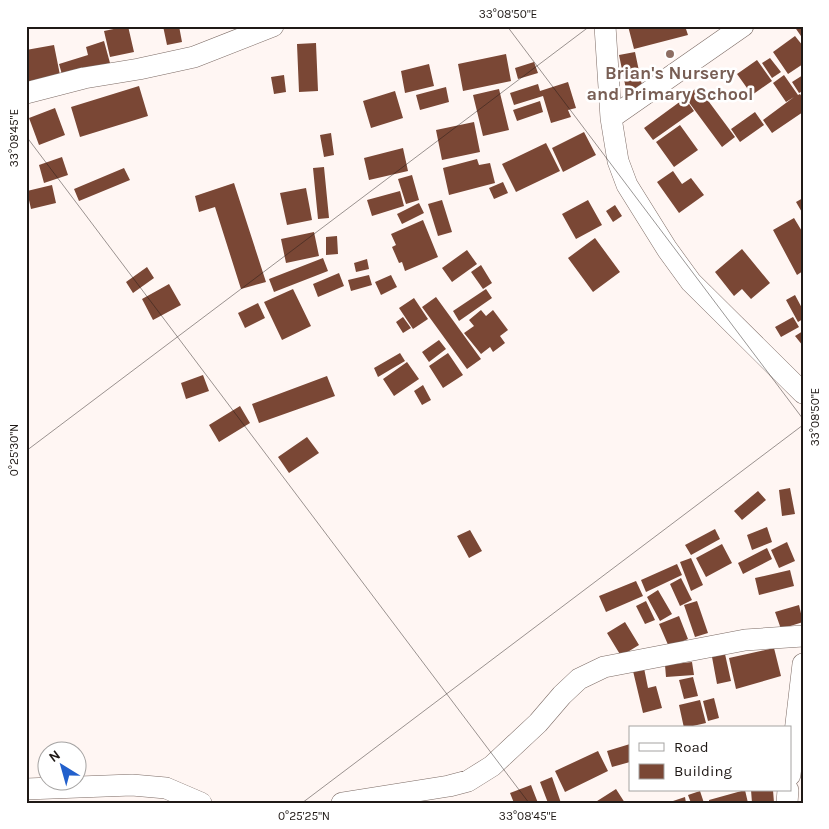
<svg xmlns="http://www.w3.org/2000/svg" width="829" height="829" viewBox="0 0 829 829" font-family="Karla,sans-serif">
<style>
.building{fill:#7a4735}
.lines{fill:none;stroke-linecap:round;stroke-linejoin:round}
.minor-casing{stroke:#7c6b65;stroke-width:22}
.minor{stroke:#fff;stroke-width:21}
.ticks{fill:none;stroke:#1f1916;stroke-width:1;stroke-opacity:0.45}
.education-dot{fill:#8d6e63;stroke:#fff;stroke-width:2}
.labels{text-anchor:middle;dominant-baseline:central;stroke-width:5;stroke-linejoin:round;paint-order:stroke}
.education-label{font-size:18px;font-weight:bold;fill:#785e54;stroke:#fff}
.neatline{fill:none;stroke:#1f1916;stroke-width:2}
.ticks-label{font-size:12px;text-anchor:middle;fill:#1f1916}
</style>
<rect width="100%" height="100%" fill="#fff6f3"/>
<path class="building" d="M128 26 134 52 110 57 104 31Z
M163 26H179L182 42 167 45Z
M628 26H685L688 35 634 49Z
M794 26H803V39Z
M795 36 803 46V64L788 74 773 52Z
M104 41 110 63 63 78 59 64 88 55 86 47Z
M316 43 318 91 299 92 297 44Z
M54 45 60 75 26 82V50Z
M635 52 643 90 627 94 619 55Z
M506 54 511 81 463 91 458 64Z
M770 58 781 72 772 78 762 63Z
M757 60 772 81 752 95 737 74Z
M534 62 538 73 518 79 515 68Z
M429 64 434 86 405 93 401 71Z
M284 75 286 92 274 94 271 77Z
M784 75 798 95 800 94 803 98V112L772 133 763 120 794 97 786 102 773 83Z
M803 75V91L799 93 792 82Z
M568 82 576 108 568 110 571 117 551 123 543 96 514 105 510 93 538 84 540 91Z
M139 86 148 116 80 137 71 107Z
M446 87 449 102 420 110 416 95Z
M698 87 735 137 722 147 685 97Z
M499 89 509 130 483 136 473 95Z
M395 91 403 118 371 128 363 101Z
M685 98 694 111 653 140 644 128Z
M540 101 543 112 517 121 513 110Z
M55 108 65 135 39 145 29 118Z
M755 112 764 125 740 142 731 129Z
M474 122 480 152 442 160 436 130Z
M680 125 698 150 674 167 656 142Z
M584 132 596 155 563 172 552 148Z
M331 133 334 155 324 157 320 135Z
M546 143 560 171 516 192 502 164Z
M403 148 408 171 369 180 364 158Z
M62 157 68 175 44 183 39 165Z
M477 159 479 165 490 163 495 183 449 195 443 168Z
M324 167 329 218 318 219 313 168Z
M124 168 130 180 79 201 74 189Z
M673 171 682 184 691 178 704 195 679 213 657 182Z
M412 175 419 200 406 204 398 179Z
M503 182 508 193 494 199 489 188Z
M234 183 266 282 241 289 215 207 199 212 195 196Z
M52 185 56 203 31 209 27 191Z
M306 188 312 220 287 225 280 193Z
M400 191 404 206 372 216 367 200Z
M803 198V214L796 202Z
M442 200 452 232 438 236 428 204Z
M588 200 602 225 576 239 562 214Z
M419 203 424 213 402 224 397 214Z
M615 205 622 216 613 222 606 211Z
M794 218 803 233V271L797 275 773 230Z
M423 220 438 257 405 271 402 262 399 263 392 247 396 245 391 234Z
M314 232 319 256 286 263 281 239Z
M337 236 338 254 326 255V237Z
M595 238 620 272 593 292 568 258Z
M742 249 770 283 751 299 742 289 734 296 715 272Z
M467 250 477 264 452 282 442 268Z
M323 258 328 271 274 292 269 279Z
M367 259 369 269 356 272 354 263Z
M481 265 492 283 483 289 471 272Z
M147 267 154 278 133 293 126 282Z
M339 273 344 286 318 297 313 284Z
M369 275 372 285 351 291 348 280Z
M391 275 397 287 381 295 375 282Z
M169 284 181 305 153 320 142 299Z
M293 289 311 326 282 340 264 302Z
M486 289 492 298 459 321 453 311Z
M795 295 803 310V319L798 322 786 300Z
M436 297 481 359 467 369 422 307Z
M414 298 428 319 413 329 399 308Z
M258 303 265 318 245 328 238 313Z
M481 310 486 316 493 310 508 330 500 336 505 343 493 352 490 347 481 354 464 333 474 326 469 320Z
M403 317 411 328 403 333 396 322Z
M793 317 799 327 781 337 775 327Z
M803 331V346L795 336Z
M439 340 446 349 429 362 422 352Z
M400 353 405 361 378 377 374 368Z
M448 353 463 375 443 388 429 366Z
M407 362 419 379 394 396 383 379Z
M203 375 209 391 186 399 181 383Z
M327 376 335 396 259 423 252 404Z
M423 385 431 400 422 405 414 391Z
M240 406 250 423 219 442 209 425Z
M307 437 319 453 289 473 278 457Z
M790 488 795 514 782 516 779 490Z
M758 491 766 500 742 520 734 511Z
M767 527 772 542 752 550 747 535Z
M715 529 720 539 691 555 685 545Z
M470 530 482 551 469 558 457 536Z
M787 542 795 561 779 568 771 550Z
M722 544 732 563 706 577 696 558Z
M767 548 772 559 743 574 738 563Z
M691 558 703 585 691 591 680 562Z
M677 564 682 575 646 592 641 580Z
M790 570 794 586 759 595 755 578Z
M681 578 692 600 680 606 670 584Z
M636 581 643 596 606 612 599 596Z
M658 590 672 614 660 621 647 597Z
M646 601 655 620 645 624 636 606Z
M697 601 708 633 695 637 684 605Z
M799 605 803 622 781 629 775 612Z
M679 616 688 639 669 647 659 624Z
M625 622 639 645 621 656 607 633Z
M774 648 781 676 736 689 729 658Z
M725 654 731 681 717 684 712 657Z
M692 662 694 675 666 677 665 665Z
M644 668 648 688 656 686 662 708 643 713 633 671Z
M693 677 698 696 684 699 679 680Z
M714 698 719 718 708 721 703 701Z
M700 700 706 723 684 728 679 705Z
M630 744V762L612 767 607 751Z
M598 751 608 771 565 792 555 771Z
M552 777 561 803H548L540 782Z
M531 785 538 803H514L510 793Z
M616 789 625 803H594Z
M745 790 748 803H709V800Z
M751 790H773L774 803H752Z
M700 791 704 803H691L688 795Z
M685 797 686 803H674L673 801Z"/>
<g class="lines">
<g class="minor-casing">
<path id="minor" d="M605 26 611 118 618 161 627 185 667 249 691 282 803 393
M26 93 84 78 139 69 194 57 273 26
M611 118 743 26
M790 775 803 664
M26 789 132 785 166 788 201 803
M342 803 449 786 468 781 492 766 538 723 562 695 579 679 604 667 745 640 803 636
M787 803 788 790"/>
</g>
<use href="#minor" class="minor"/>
</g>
<path class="ticks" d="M507 26 803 419M26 136 529 803M26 451 590 26M302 803 803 425"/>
<circle class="education-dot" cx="670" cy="54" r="5"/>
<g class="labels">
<g class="education-label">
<text x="670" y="73">Brian's Nursery<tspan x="670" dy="21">and Primary School</tspan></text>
</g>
</g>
<rect width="829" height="829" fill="none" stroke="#ffffff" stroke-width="55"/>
<rect x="629" y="726" width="162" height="65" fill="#ffffff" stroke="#a5a3a2"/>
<rect x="639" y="743" width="25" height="8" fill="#ffffff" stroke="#a5a3a2"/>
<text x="674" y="752" font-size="15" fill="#1f1916">Road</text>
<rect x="639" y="764" width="25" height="15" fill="#7a4735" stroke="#a5a3a2"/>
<text x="674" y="776" font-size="15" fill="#1f1916">Building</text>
<g transform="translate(62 766) rotate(323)"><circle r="24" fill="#ffffff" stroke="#a5a3a2"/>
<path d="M0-4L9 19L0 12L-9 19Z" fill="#2260cc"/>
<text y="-8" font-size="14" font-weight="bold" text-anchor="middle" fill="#1f1916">N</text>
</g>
<rect x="28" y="28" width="774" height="774" class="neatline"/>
<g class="ticks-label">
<text x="508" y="18">33°08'50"E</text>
<text transform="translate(14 138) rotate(-90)" y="4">33°08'45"E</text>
<text transform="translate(815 417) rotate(-90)" y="4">33°08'50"E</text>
<text transform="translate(14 450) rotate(-90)" y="4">0°25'30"N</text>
<text x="304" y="820">0°25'25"N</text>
<text x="528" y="820">33°08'45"E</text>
</g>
</svg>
